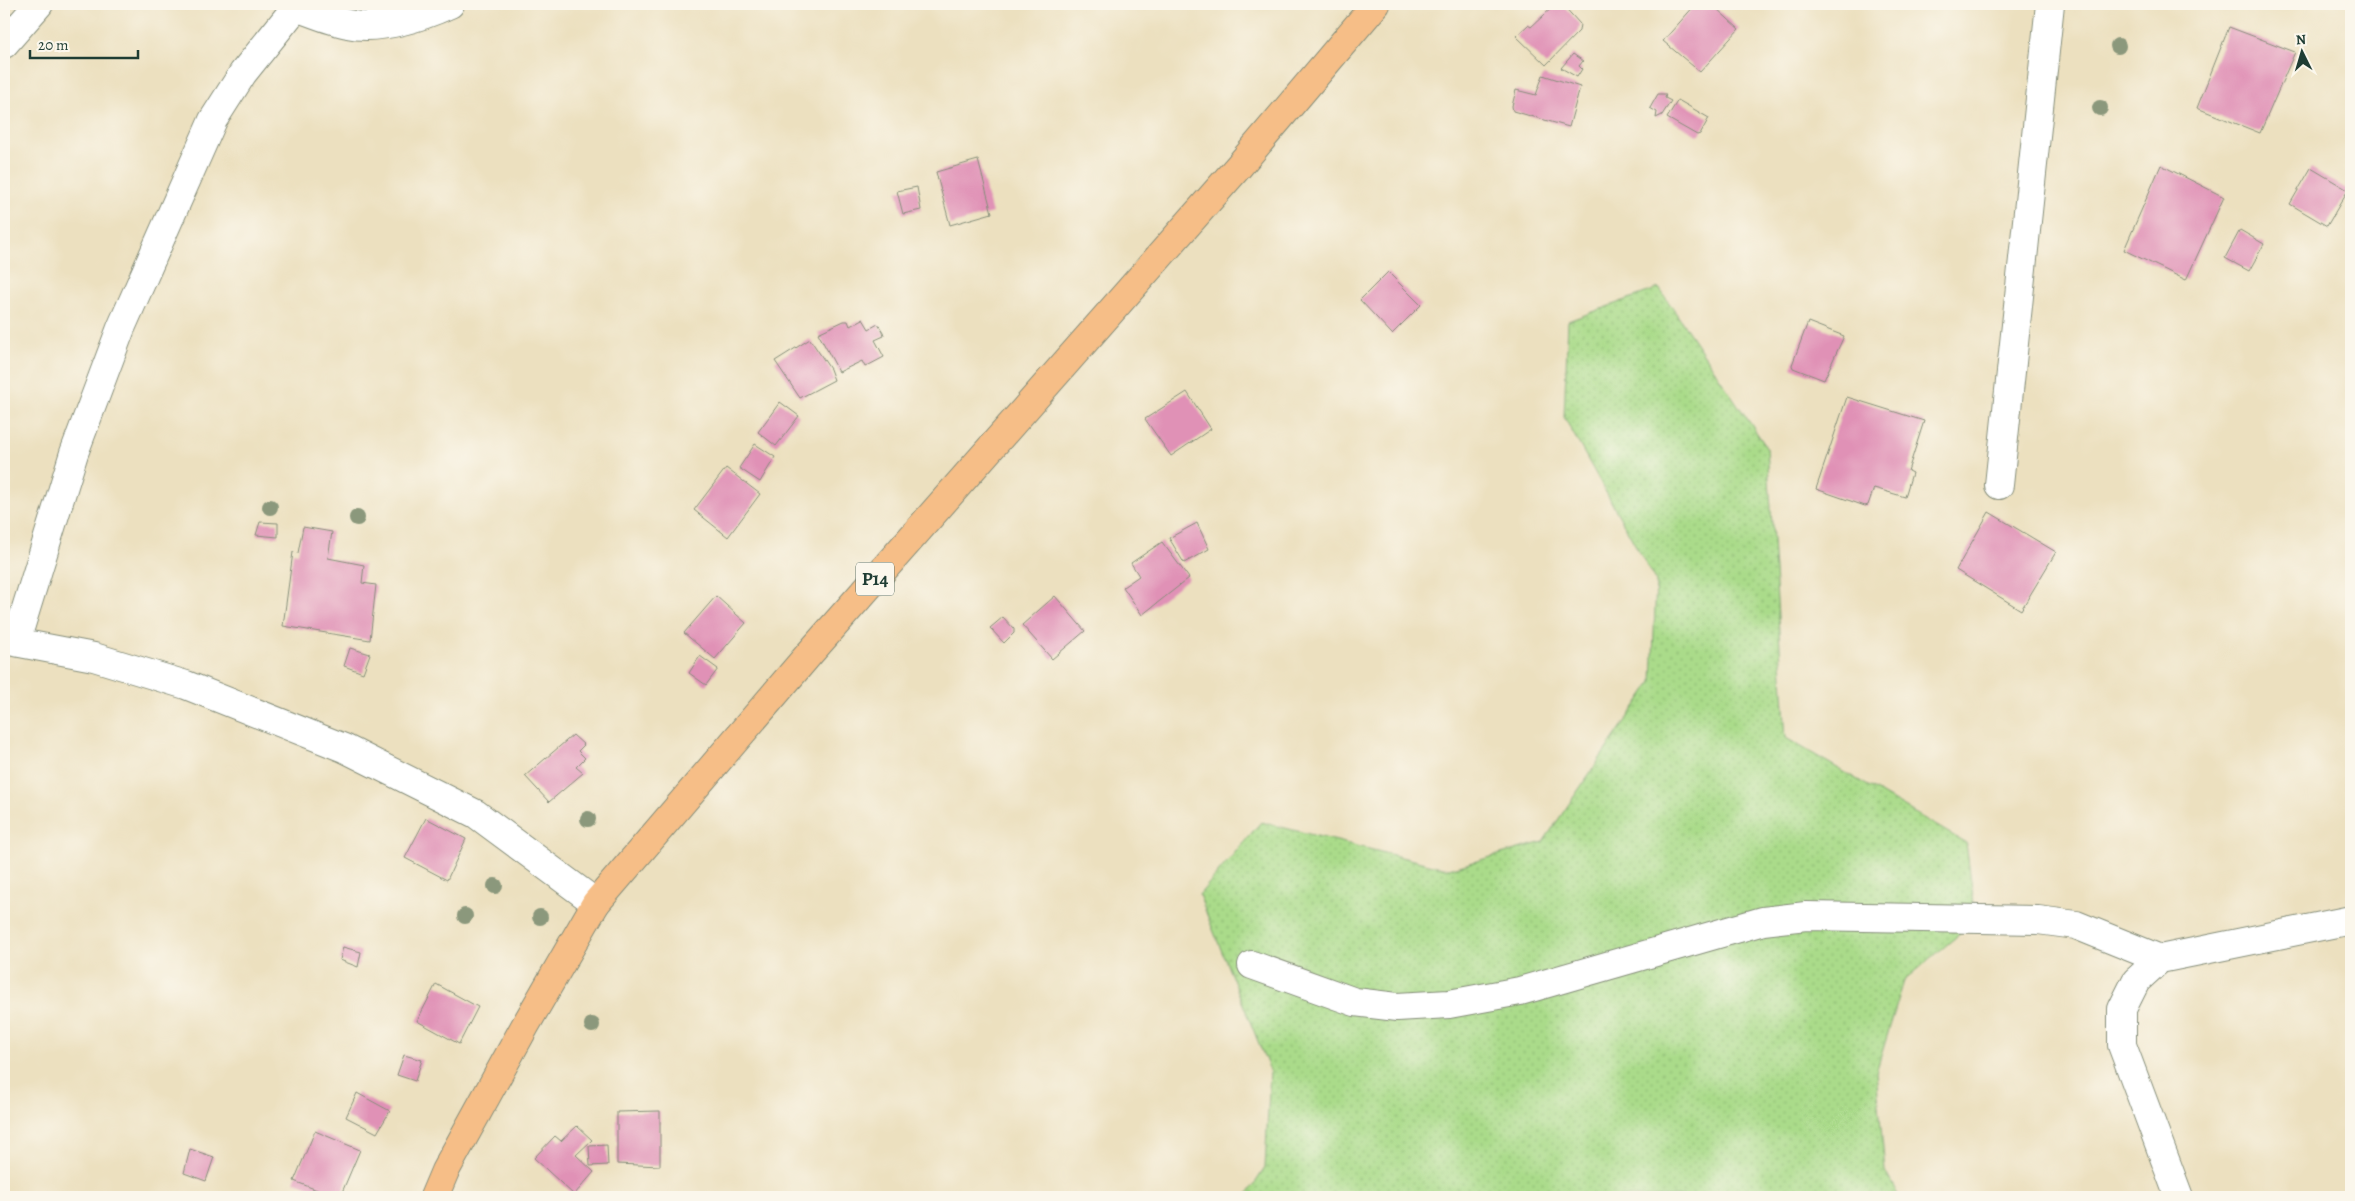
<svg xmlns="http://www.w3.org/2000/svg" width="2355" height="1201" viewBox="0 0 2355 1201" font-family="Alegreya,serif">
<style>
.grass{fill:url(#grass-dots);stroke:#648c5f}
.building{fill:#e091b6}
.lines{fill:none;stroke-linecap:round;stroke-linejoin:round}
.minor-casing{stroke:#868e7a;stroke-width:30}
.primary-casing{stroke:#868e7a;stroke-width:30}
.minor{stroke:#fff;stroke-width:28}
.primary{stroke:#f6be87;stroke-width:28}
.tree{fill:#8b987c}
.labels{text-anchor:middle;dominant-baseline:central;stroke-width:4.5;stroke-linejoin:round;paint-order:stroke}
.shield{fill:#fbf7ec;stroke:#61756b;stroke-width:1}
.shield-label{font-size:19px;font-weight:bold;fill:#1f3d34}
</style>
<defs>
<pattern id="grass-dots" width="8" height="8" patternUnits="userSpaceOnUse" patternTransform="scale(1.25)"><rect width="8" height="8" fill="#aadb8a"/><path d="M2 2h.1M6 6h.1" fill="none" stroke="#92bd78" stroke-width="1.8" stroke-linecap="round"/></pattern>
</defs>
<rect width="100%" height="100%" fill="#fbf7ec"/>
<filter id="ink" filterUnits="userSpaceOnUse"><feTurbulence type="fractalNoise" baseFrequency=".02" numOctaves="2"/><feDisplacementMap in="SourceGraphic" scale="10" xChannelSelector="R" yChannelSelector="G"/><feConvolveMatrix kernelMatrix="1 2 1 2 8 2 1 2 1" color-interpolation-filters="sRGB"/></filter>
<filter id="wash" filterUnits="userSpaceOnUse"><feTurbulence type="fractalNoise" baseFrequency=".0096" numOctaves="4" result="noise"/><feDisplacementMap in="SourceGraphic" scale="20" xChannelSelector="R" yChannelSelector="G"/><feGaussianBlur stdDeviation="1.12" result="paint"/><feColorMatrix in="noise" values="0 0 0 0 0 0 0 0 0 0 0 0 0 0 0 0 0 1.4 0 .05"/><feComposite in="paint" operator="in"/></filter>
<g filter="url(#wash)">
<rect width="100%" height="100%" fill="#ece0bf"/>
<path class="grass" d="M1659 288 1767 448 1786 738 1966 843 1976 920 1904 981 1876 1072 1885 1171 1899 1197H1246L1265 1168 1270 1071 1199 895 1261 822 1449 869 1543 842 1652 682 1656 582 1564 417 1568 321Z"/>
<g id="blocks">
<path class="building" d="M1556 4H1562L1580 24 1579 31 1546 65 1516 36 1528 25 1531 27Z
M1696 4H1721L1716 8 1739 29 1700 72 1663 41Z
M2229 27 2295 52 2260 133 2197 108Z
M1573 54 1583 61 1579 66 1582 69 1577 77 1561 68Z
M1543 75 1580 87 1569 127 1513 111 1512 106 1516 90 1536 95Z
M1658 94H1666L1665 98 1671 101 1662 115 1656 118 1657 112 1650 108Z
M1678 100 1709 118 1700 134 1697 135 1667 118Z
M978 160 992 213 950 225 936 172Z
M2161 165 2224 197 2186 280 2124 250Z
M2311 168 2348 190 2327 226 2290 204Z
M917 187 921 210 903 214 897 191Z
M2240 230 2264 244 2249 271 2225 258Z
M1388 272 1421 305 1392 334 1360 300Z
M863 319 869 329 878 324 883 332 884 336 875 340 884 357 865 367 862 361 839 372 818 333 844 321H848L850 326Z
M1808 322 1844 336 1824 380 1793 368 1792 365Z
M810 339 830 369 834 380 800 398 775 361Z
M1187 392 1211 429 1171 456 1145 419Z
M1847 397 1924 421 1908 471 1912 473 1905 497 1874 488 1868 505 1865 506 1816 489Z
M780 402 799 416 776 446 758 432Z
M755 444 775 457 760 482 739 468Z
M726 468 760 494 728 537 694 510Z
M1989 512 2056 552 2021 610 1956 570Z
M260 522 278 523V537L256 535Z
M1197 523 1209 549 1184 563 1169 538Z
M303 527 332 532 328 558 364 565 362 583 376 585 370 640 283 626 293 552 298 553Z
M1162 542 1189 578 1142 615 1123 587 1139 576 1131 563Z
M716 596 746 623 715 659 684 633Z
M1055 596 1085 631 1052 659 1022 625Z
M1003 617 1014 629V633L1004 643 990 628Z
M350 648 370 654 363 673 344 666Z
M700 656 718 669 706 685 689 673Z
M573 735 584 745 578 751 585 758 576 767 583 773 549 802 525 776Z
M426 818 466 839 447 880 405 858Z
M343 947 361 952 358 967 340 960Z
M436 984 478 1007 459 1044 417 1021Z
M404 1055 422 1060 415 1081 397 1075Z
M357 1093 390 1111 377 1133 346 1117Z
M660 1111V1166L617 1164V1112Z
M577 1126 592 1140 576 1155 594 1172 574 1195 534 1158 555 1136 561 1141Z
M315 1131 360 1150 340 1197H335L294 1181Z
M607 1145 608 1165 590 1166 589 1146Z
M190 1149 214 1157 206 1181 184 1173Z"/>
</g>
</g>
<g filter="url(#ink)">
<use href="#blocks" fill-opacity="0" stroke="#868e7a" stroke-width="1"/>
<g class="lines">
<g class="minor-casing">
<path id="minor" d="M292 4 296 7C313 13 331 21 348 24 379 31 422 17 450 4
M4 44 39 4
M1999 485 2050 4
M4 640 94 657 186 685 344 748 476 814 596 903
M16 641 74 453 121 328 213 120 243 73 296 7
M1252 965 1355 1002 1397 1007 1449 1004 1520 991 1763 921 1806 916 2038 920 2076 925 2160 959
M2179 1197 2122 1045V1009L2136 981 2160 959 2351 920"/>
</g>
<g class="primary-casing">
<path id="primary" d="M434 1197 445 1171 525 1026 596 903 810 653 1239 166 1376 4"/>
</g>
<use href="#minor" class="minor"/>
<use href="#primary" class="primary"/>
</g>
<g class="tree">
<circle cx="2118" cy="46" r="8"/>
<circle cx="2100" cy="108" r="8"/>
<circle cx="270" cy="507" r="8"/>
<circle cx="357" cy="518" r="8"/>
<circle cx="588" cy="819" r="8"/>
<circle cx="495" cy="886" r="8"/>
<circle cx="465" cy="916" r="8"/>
<circle cx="540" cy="917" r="8"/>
<circle cx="592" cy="1025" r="8"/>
</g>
</g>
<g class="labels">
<rect class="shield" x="856" y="562.5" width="38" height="33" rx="4"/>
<g class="shield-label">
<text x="875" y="579">P14</text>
</g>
</g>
<rect width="2355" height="1201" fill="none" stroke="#fbf7ec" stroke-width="20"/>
<g transform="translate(2302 52) rotate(355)" stroke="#fbf7ec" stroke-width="4" paint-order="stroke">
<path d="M0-4L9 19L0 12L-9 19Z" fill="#1f3d34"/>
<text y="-8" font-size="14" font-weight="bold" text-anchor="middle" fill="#1f3d34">N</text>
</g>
<path d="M30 50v8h108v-8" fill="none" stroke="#1f3d34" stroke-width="2.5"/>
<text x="38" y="50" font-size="15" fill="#1f3d34" stroke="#fbf7ec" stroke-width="4" paint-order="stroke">20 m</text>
</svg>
